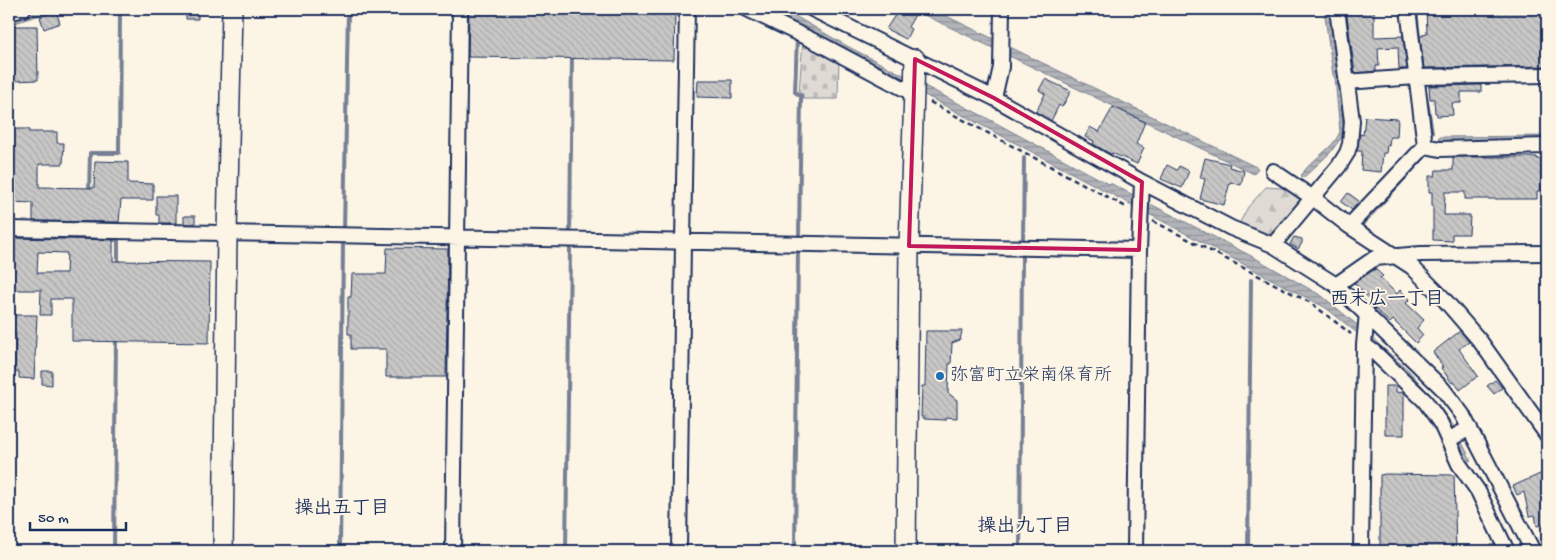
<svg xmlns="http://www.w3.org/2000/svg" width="1556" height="560" viewBox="0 0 1556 560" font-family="'Gochi Hand','Klee One',sans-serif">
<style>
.forest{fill:url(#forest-firs);stroke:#7d8599}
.cemetery{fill:url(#cemetery-stones);stroke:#7d8599}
.water{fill:url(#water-rules);stroke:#767f94}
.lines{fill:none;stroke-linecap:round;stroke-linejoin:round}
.stream{stroke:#767f94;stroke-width:4}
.building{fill:url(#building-back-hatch);stroke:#1b2f5e;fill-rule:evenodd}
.street-casing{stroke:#1b2f5e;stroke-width:18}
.secondary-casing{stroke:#1b2f5e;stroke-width:22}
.path{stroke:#1b2f5e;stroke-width:2.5;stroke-dasharray:5 4;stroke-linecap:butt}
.street{stroke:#fcf5e5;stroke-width:14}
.secondary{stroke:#fcf5e5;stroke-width:19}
.marked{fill:none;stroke:#c2185b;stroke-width:4;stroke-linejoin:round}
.poi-dot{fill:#1f6fb2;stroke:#fcf5e5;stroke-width:2}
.labels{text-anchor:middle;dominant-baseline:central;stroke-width:4;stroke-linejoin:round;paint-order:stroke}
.poi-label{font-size:18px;fill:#1b2f5e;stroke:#fcf5e5;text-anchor:start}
.neighbourhood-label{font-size:19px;font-weight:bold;fill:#1b2f5e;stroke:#fcf5e5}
</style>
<defs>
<pattern id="forest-firs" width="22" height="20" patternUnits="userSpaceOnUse" patternTransform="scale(1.25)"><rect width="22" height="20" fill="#dfdbd4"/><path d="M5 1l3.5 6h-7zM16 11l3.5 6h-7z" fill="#bfbcb8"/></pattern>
<pattern id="cemetery-stones" width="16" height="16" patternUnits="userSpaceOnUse" patternTransform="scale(1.25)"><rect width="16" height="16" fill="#dfdbd4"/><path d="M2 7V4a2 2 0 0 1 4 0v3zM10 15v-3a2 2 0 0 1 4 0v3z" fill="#bfbcb8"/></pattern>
<pattern id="water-rules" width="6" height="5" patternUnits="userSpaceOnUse" patternTransform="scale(1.25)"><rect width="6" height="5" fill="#b2b4b8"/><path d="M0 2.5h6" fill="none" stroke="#909399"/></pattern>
<pattern id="building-back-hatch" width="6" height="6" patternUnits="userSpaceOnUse" patternTransform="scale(1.25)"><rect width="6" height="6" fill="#c8c7c6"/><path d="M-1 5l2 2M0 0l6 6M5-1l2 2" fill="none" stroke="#ababac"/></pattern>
</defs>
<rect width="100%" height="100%" fill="#fcf5e5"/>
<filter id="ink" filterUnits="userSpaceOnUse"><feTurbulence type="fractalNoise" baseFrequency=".02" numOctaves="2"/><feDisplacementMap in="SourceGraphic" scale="10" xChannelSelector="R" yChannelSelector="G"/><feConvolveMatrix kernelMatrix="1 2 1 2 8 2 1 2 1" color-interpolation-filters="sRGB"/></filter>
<g filter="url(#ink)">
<path class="forest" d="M1266 187 1297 189 1302 199 1271 236 1239 224 1248 207Z"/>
<path class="cemetery" d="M803 40 839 58 838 99H803V94L799 92Z"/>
<path class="water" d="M33 9H58L9 25V16Z
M759 9H778L795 16 847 46 983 116 1109 184 1110 183 1255 258 1322 296 1356 324 1408 370 1433 398 1453 425 1471 460 1465 463 1449 429 1371 344 1326 308 921 93Z
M912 9H932L1258 168 1254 174Z
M1324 9H1331L1340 78H1338L1344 134 1330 153 1303 178 1301 176C1310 159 1332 151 1340 132L1335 78 1333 75Z
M1547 136V141L1440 142 1360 229 1357 226 1440 137Z"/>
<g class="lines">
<path class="stream" d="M1416 9 1422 68
M797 38 795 92 801 96 799 236
M1424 83 1432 132
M89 193 90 153H119L120 9
M344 231 348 9
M570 235 572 54
M89 238V240H118V265
M1023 238 1024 158
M114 551 116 336
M340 551 343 245
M566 551 570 248
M795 551 798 249
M1020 551 1022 257
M1248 551 1251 280"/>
</g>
<path class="building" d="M186 9H198V19H186Z
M469 9H675L674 60 468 57Z
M899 9H907L916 13 908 27 911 29 906 39 886 29Z
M1346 9H1374V37L1403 36 1407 69H1399L1398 47 1378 48 1379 66H1376V71L1355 73Z
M1426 9H1547V66L1424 68 1420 36H1423V34L1427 33Z
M56 11 60 23 44 29 40 17Z
M13 26H37L38 80 14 81V58H12Z
M1045 79 1071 91 1062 107 1059 105 1051 121 1036 112 1045 94 1039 90Z
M698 80H732V98L697 97Z
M1481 85V92H1461V103H1452L1453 115 1437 116V113H1435L1434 99H1430L1429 86Z
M1113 107 1145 122 1136 144 1144 148 1137 164 1112 153 1111 154 1109 153 1093 144 1094 141 1085 137 1090 127 1099 132Z
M1365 117 1398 119 1397 137H1390L1389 146 1387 145 1386 153H1383L1381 172 1361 170 1362 151H1357L1360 134 1363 135Z
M11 129H29V132H57V143H64L63 164H39V187L94 188 95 161 128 162V183L153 184V200H121L119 222 33 221V203L9 202Z
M1453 157H1537V159H1541V191H1537V199H1465V192H1445L1444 215H1470L1469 234H1452V241L1433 240V206H1432V192H1429V176H1435L1436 170H1453Z
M1205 158 1230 164 1229 167 1244 171 1241 185 1230 182 1224 205 1200 199 1205 179 1200 178Z
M1167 165 1177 170 1179 166 1189 171 1182 188 1161 179Z
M1348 193 1359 201 1352 210 1341 202Z
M156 196H176V223H159V215H156Z
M184 216H195V224H184Z
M1294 237 1302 239V243L1298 249 1290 244Z
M11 238 113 240V261L210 262 209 343 72 341V299H51V315H40L41 290H12L13 258H9V240H11ZM38 252 67 253 66 273H37Z
M387 248 448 249 446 377H386V349H351V334H348V297H351L352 274H386Z
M1375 269 1383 276 1380 278 1397 294 1400 290 1410 299 1406 303 1424 320 1417 328 1423 335 1416 343 1393 320 1390 323 1374 308 1375 305 1354 283Z
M11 315H37L34 379 19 378V372H15L16 334H11Z
M926 331H962L960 340 952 343 951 364H949L948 393 957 400V418L945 417V420L924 419V417H921L922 386H925Z
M1460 331 1469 342 1459 349 1478 376 1460 390 1454 382 1452 383 1441 368 1443 367 1433 352Z
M42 371H52V385L42 384Z
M1495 380 1502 388 1494 394 1487 386Z
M1385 386H1396V392L1404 393V435H1385Z
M1547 471V524L1537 526 1535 515 1529 516 1524 492 1517 495 1513 486Z
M1385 474 1454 475 1456 551H1380V475Z"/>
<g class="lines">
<g class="street-casing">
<path id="street" d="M747 9 822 45 914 94
M812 9 994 98 1142 182 1231 228 1273 245 1336 285 1442 388 1462 414 1533 551
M1408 9 1425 146
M9 13 23 9
M1346 82 1416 77 1547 75
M994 98 1001 67 1002 9
M1425 146 1440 149 1547 146
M1273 171 1313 198 1349 226 1412 267 1443 298 1480 341 1547 435
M1349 226 1425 146
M9 229 1139 250
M1273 245 1339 166 1347 153 1350 144 1352 121 1337 9
M1336 285 1375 258 1421 254 1547 253
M1364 345 1375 353 1425 401 1441 424 1459 464 1478 491 1507 551
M1448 440 1470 428
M453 551 460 9
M679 551 683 242 687 9
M1135 551 1139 250 1142 182
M1361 551 1364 345 1367 313"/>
</g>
<g class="secondary-casing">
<path id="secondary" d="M223 551 227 234 232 9
M906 551 909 246 915 59"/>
</g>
<path class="path" d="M930 102 1128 208
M1153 221 1311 303 1351 334"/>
<use href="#street" class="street"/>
<use href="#secondary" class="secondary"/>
</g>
</g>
<path class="marked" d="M915 59 994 98 1142 182 1139 250 909 246Z"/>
<circle class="poi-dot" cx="940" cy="376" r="5"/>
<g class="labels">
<g class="poi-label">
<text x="950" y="376">弥富町立栄南保育所</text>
</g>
<g class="neighbourhood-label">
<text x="1387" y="300">西末広一丁目</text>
<text x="342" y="509">操出五丁目</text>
<text x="1025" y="527">操出九丁目</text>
</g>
</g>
<rect width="1556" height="560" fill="none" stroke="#fcf5e5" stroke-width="30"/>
<rect x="15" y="15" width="1526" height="530" fill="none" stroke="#1b2f5e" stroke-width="2" filter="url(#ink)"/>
<path d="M30 522v8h96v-8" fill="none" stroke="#1b2f5e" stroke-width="2.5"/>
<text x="38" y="522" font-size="15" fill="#1b2f5e" stroke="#fcf5e5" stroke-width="4" paint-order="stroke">50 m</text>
</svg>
